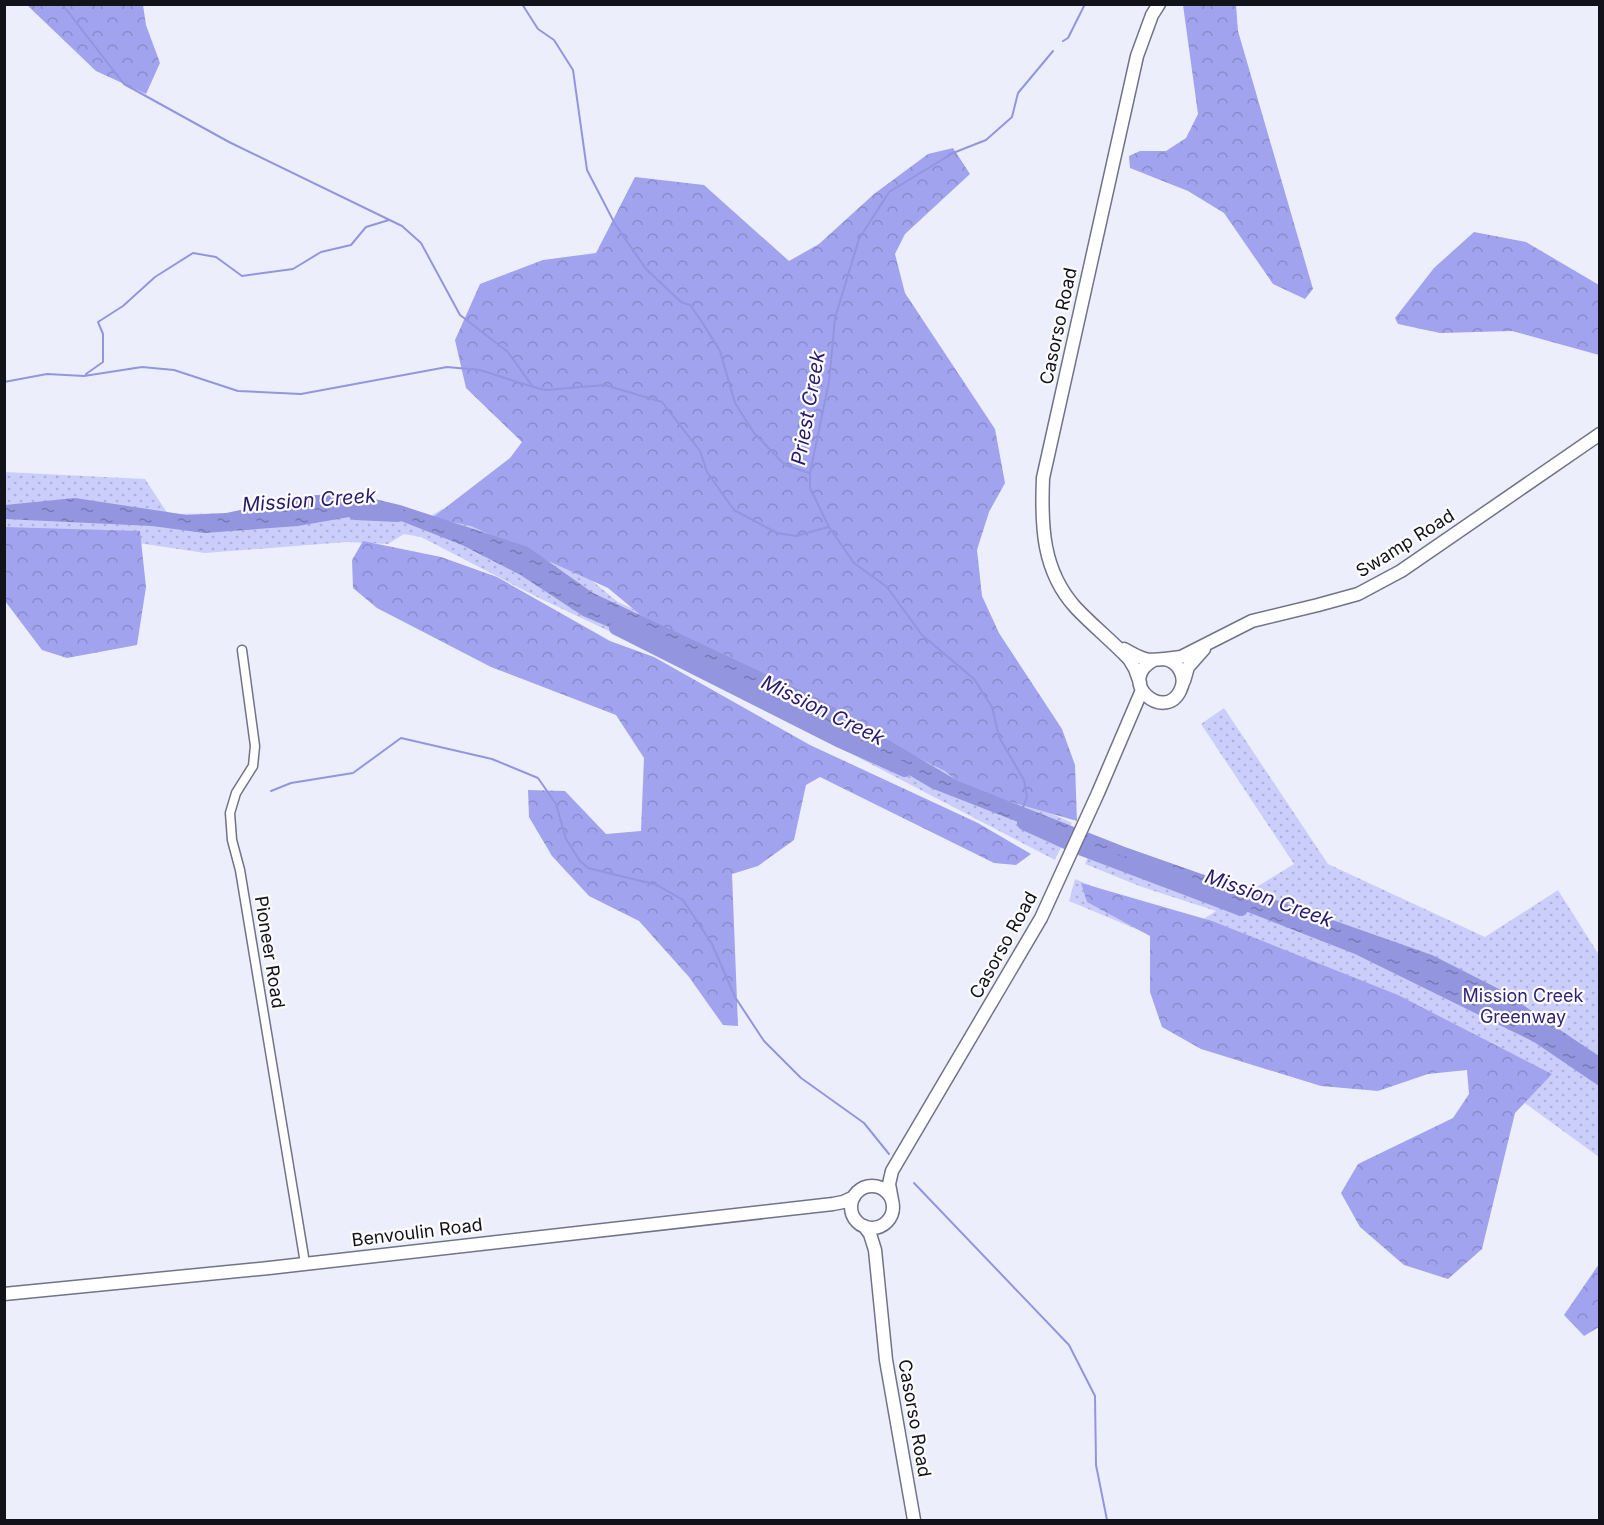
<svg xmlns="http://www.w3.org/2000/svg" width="1604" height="1525" viewBox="0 0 1604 1525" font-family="Inter,sans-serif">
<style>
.green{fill:url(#green-dots)}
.forest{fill:url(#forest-crowns)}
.water{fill:url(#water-ripples)}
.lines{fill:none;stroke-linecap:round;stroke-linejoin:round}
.stream{stroke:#9395df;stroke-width:2}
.river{stroke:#9395df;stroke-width:14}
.street-casing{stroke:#717388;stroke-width:11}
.secondary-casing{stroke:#717388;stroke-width:15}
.street{stroke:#fff;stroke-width:8}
.secondary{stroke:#fff;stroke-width:12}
.labels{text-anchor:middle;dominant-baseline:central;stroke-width:4.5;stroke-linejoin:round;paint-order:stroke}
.street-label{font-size:18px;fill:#12121a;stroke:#fcfcfc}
.park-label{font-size:18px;fill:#302479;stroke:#fcfcfc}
.water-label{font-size:20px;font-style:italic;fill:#28196f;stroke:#fcfcfc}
</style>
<defs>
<pattern id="green-dots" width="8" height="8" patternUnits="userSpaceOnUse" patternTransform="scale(1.5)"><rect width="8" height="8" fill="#cbcefb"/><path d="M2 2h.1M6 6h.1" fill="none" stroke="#adb0d7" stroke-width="1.8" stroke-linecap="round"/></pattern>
<pattern id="forest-crowns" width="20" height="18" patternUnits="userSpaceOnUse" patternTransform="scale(1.5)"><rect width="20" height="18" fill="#a1a3ee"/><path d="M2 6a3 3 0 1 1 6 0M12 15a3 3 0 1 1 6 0" fill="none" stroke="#8a8bcc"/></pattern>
<pattern id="water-ripples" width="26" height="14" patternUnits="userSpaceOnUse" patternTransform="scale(1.5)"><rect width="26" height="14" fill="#9395df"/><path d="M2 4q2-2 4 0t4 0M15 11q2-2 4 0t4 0" fill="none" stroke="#7778b4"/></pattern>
</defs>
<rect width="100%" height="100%" fill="#edeefc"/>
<path class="green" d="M4 472 145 479 168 514 417 511 429 517 442 509 514 533 579 570 618 602 692 636 991 786 1072 823 1055 860 863 760 699 669 611 632 539 598 421 537 404 534 388 544 347 542 205 553 111 539 5 570Z
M1224 708 1328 864 1485 937 1558 890 1599 955V1157L1419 1026 1184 949 1069 901 1075 879 1191 927 1216 911 1142 887 1085 864 1095 841 1247 893 1294 864 1201 724Z"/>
<path class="forest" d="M27 5H143L146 25 160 63 146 94 96 71Z
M1183 5H1236L1238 31 1313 289 1305 299 1273 284 1224 213 1188 191 1130 168 1129 156 1140 151H1166L1186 138 1198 114Z
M953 148 970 174 905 234 895 254 905 293 995 429 1005 483 989 512 977 550 982 596 999 633 1062 729 1075 765 1077 821 966 789 945 771 661 632 608 588 471 526 432 518 510 458 522 442 466 388 455 340 480 284 543 260 596 253 635 177 704 185 789 261 819 244 874 194 928 154Z
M1474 232 1526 242 1599 285V355L1512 331 1440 333 1398 324 1395 318 1434 268Z
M4 527 140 531 146 587 137 645 67 658 42 650 5 601Z
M363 541 441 557 497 577 610 641 654 657 810 745 978 823 1031 854 1016 865 994 863 820 777 806 785 794 840 758 866 732 874 738 1026 723 1025 689 977 639 921 589 896 552 856 529 817 528 790 565 791 606 834 641 831 644 758 616 715 491 667 377 608 353 588 352 560Z
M1081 883 1212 921 1398 995 1552 1074 1515 1113 1482 1249 1448 1279 1404 1265 1360 1227 1341 1193 1358 1164 1453 1118 1469 1094 1467 1070 1428 1074 1378 1091 1321 1086 1201 1049 1162 1027 1150 992V936L1087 902Z
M1599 1264V1327L1584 1336 1564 1315Z"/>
<path class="water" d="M312 495 362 496 400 505 528 547 593 593 819 699 958 781 1125 847 1432 955 1499 989 1599 1056V1086L1534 1042 1355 954 931 788 850 740 781 710 710 670 583 616 519 574 462 545 378 512 298 526 204 533 152 526 5 519V505L75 498 187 515 226 513Z"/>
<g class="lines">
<path class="stream" d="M62 4 124 84 229 142 402 226 421 243 460 315 508 352 533 387
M522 4 538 29 554 40 573 70 587 170 615 224 646 269 681 302 690 305 702 322 720 351 735 403 754 433 785 465 809 473
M1063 41 1068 38 1085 4
M86 374 103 362V334L98 322 123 306 155 277 193 253 216 257 242 276 293 269 321 252 351 245 366 227 389 220
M4 382 47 374 84 376 142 367 174 370 238 391 301 394 447 367 480 370 533 387 546 390 605 385 662 402 700 451 707 472 734 510 777 533 796 536 828 527
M271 791 291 783 353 773 401 738 492 759 538 778 556 804 566 839 580 861 588 868 657 885 683 900 712 944 735 997 764 1041 801 1078 864 1123 889 1154
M1023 807 1027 797 1024 780 999 737 992 707 974 679 922 635 887 587 854 563 829 527 810 488V473L829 382 835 318 859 239 889 192 953 153 986 140 1012 117 1018 93 1053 51
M914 1183 1069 1345 1095 1396 1096 1465 1107 1520"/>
<path class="river" d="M355 513 398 515
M616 628 838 740 905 770
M1024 823 1077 847 1241 909"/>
<g class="street-casing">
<path id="street" d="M242 650 255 746 253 766 236 793 230 813 232 840 240 870 305 1263"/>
</g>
<g class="secondary-casing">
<path id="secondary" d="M1124 649C1131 653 1138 657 1145 659 1152 661 1158 659 1164 659 1179 661 1187 678 1180 691 1164 723 1115 681 1154 660
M1165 659 1181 657 1252 621 1318 605 1358 594 1401 571 1600 434
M1184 681 1188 667 1204 649
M1140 683 1135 669 1129 659C1112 641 1093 626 1076 608 1042 571 1041 525 1043 478L1137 56 1152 15 1159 4
M851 1207a21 21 0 1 1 42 0a21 21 0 1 1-42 0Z
M892 1200 889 1184 892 1171 1041 918 1098 793 1142 690
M864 1226 870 1234 875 1250 886 1360 914 1520
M4 1294 269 1268 833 1204 843 1202 854 1197"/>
</g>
<use href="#street" class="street"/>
<use href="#secondary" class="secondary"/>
</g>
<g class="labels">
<g class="street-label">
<text transform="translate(1058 326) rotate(-78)">Casorso Road</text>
<text transform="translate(1405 543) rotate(-32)">Swamp Road</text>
<text transform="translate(1003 945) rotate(-61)">Casorso Road</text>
<text transform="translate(270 952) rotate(81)">Pioneer Road</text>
<text transform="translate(417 1232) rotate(-7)">Benvoulin Road</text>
<text transform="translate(915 1418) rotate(80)">Casorso Road</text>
</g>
<g class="park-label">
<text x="1523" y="995">Mission Creek<tspan x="1523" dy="21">Greenway</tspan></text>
</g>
<g class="water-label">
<text transform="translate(808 408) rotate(-80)">Priest Creek</text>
<text transform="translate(309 500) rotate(-4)">Mission Creek</text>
<text transform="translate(823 710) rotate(26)">Mission Creek</text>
<text transform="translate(1269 898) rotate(20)">Mission Creek</text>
</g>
</g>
<rect width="1604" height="1525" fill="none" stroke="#12121a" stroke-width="12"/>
</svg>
